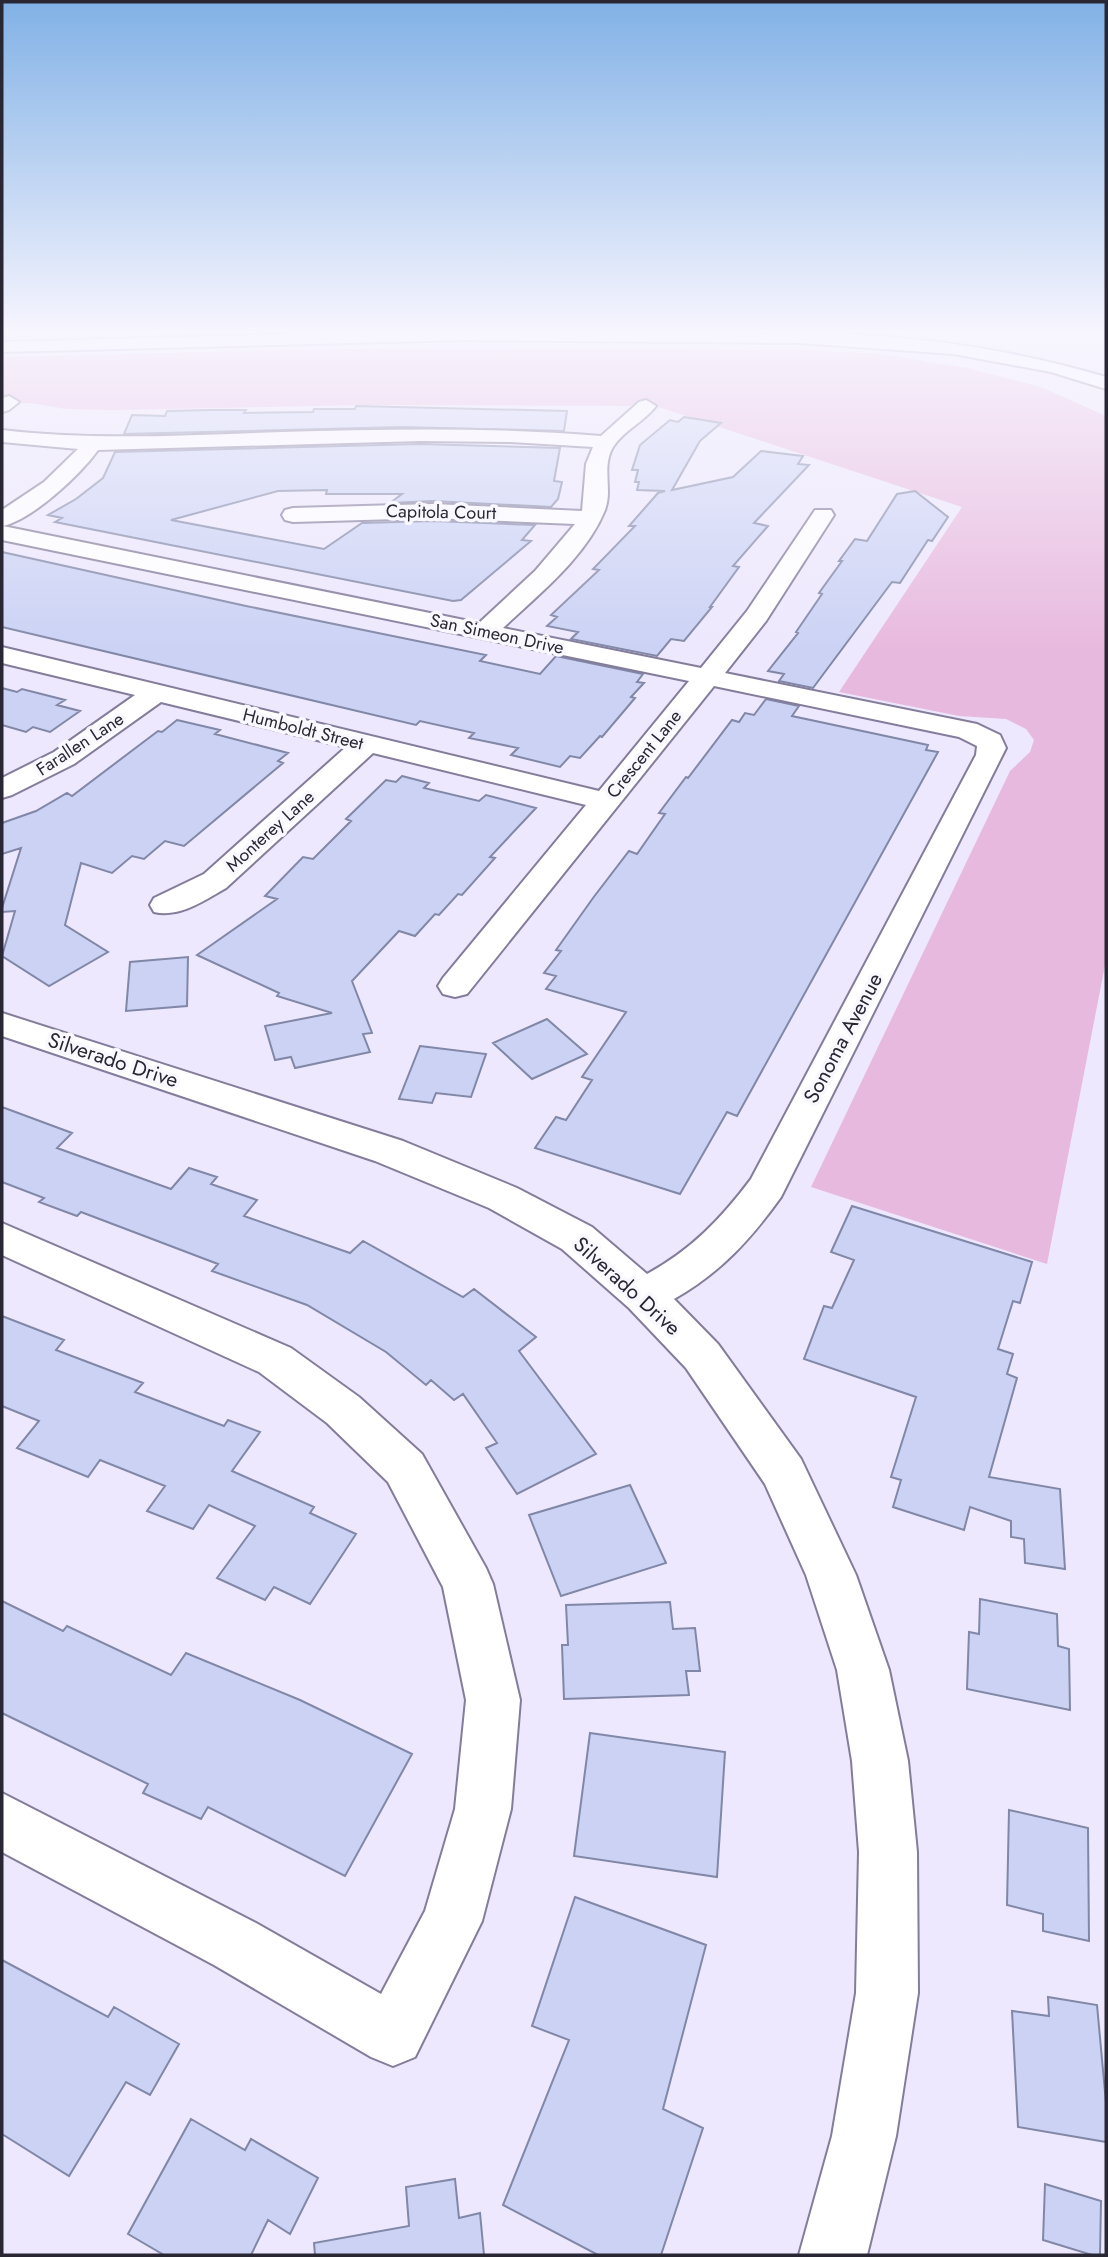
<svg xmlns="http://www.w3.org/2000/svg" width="1108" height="2257" viewBox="0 0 1108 2257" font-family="Jost,sans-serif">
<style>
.green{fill:#e8b9de}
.building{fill:#cbd2f4;stroke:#8187a6;stroke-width:2}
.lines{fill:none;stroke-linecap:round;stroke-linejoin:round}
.minor-casing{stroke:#847c9b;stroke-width:4}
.highway-casing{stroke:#847c9b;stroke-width:4}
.minor{fill:#fff;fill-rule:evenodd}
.highway{fill:#fff;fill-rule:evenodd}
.labels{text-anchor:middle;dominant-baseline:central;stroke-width:7;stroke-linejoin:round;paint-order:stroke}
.far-street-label{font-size:18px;fill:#2a2734;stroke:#f9f8ff}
.street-label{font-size:21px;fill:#2a2734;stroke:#f9f8ff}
</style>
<rect width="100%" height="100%" fill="#ede8fd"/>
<path class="green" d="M341 349 794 350 882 354 967 368 1041 387 1106 416V960L1047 1264 811 1187 1010 771 1030 752 1034 740 1026 729 1006 719 959 716 839 692 962 507 662 408 634 403 631 406 367 405 113 410 66 409 30 403H2V357Z"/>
<path class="building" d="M356 406 567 411 564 431 402 427 124 434 132 415 165 416 167 411 210 410H246L244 413 313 412 314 409H355Z
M684 417 721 423 700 441 672 490 733 477 761 451 803 456 798 464 809 465 754 523 768 526 733 566 739 567 710 607H712L684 641 671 639 657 656 571 639 578 632 547 626 557 617 551 615 599 570 593 569 635 526H629L658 493 665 491 637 490 639 482H635L638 470H632L640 445 670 420 678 422Z
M420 444 560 448 554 481 562 482 558 499 551 507 433 501 390 503 402 494H326L327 490 278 491 171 520 324 549 362 523 433 521 535 525 522 540 531 541 461 600 453 601 55 522 62 518 48 515 76 499 103 478 115 452Z
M915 491 948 517 932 541 928 540 900 583 892 582 813 688 779 681 784 674 768 671 798 633 796 632 822 594 819 593 842 561H839L855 539 867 541 897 494Z
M2 552 246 606 486 655 480 661 540 674 556 656 643 674 637 682 644 683 631 697 635 698 602 737 600 736 580 758 570 756 560 767 511 755 518 748 469 738 474 733 420 721 416 725 2 627Z
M2 688 17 692 22 689 65 700 57 705 80 711 50 732 33 727 26 732 2 725Z
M766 699 799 706 792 716 928 745 926 750 938 752 737 1116 727 1112 680 1194 535 1148 556 1117 566 1120 592 1080 582 1077 626 1012 546 989 556 976 544 973 561 951 556 950 593 898 629 851 637 854 665 814 659 813 686 777 688 778 732 720 739 722 745 713 754 715Z
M177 720 220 730 215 734 288 753 278 761 283 763 184 846 165 841 144 859 132 856 112 873 81 863 65 925 108 952 49 986 2 956 15 911 2 912V908L21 848 2 854V823L36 811 67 793 72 796 158 731 162 732Z
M402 776 429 783 424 788 479 801 486 795 536 808 490 857 495 858 462 895 458 894 439 915 435 914 415 936 399 931 352 981 372 1033 363 1034 370 1052 295 1068 291 1057 275 1060 265 1026 332 1013 277 996 279 993 197 955 277 899 265 896 303 857 313 859 351 821 346 819 386 780 396 782Z
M188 957 187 1006 126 1011 130 962Z
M547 1019 587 1054 532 1079 493 1043Z
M420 1046 486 1054 471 1097 436 1093 432 1103 399 1099Z
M2 1107 72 1133 57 1148 171 1189 189 1168 217 1177 211 1184 257 1200 244 1216 350 1253 363 1241 463 1297 474 1289 536 1337 519 1351 596 1454 517 1494 486 1448 497 1443 463 1394 454 1400 431 1380 426 1385 386 1352 307 1305 212 1271 218 1264 81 1212 77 1216 39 1202 44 1198 2 1182Z
M852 1206 1032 1262 1020 1303 1013 1301 998 1349 1013 1354 1007 1374 1017 1378 989 1477 1060 1489 1065 1569 1025 1563 1024 1539 1011 1537V1521L970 1507 964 1530 893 1507 901 1480 891 1477 916 1397 804 1359 824 1306 832 1308 854 1260 831 1252Z
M2 1316 64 1340 56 1350 143 1383 135 1392 224 1426 228 1420 260 1432 232 1471 314 1507 310 1513 356 1534 310 1604 274 1587 265 1600 217 1578 255 1526 209 1505 193 1529 147 1511 165 1486 100 1460 88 1477 17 1448 39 1421 2 1406Z
M630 1485 666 1563 561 1596 529 1515Z
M980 1599 1057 1614 1058 1646 1069 1649 1070 1710 967 1689 969 1632 979 1634Z
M2 1601 63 1631 67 1626 171 1675 186 1653 300 1700 412 1754 345 1876 208 1807 201 1819 143 1793 148 1784 2 1713Z
M670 1602 673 1629 695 1628 700 1671H686L689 1695 564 1699 562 1645H568L566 1605Z
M590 1733 725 1752 717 1877 574 1856Z
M1009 1810 1088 1828 1089 1941 1043 1931V1914L1007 1905Z
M575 1897 706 1945 663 2109 703 2128 661 2255H598L503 2205 569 2040 532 2026Z
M2 1960 108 2017 114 2007 179 2044 150 2095 126 2082 69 2176 2 2134Z
M1048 1997 1097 2005 1106 2103V2142L1018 2127 1012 2011 1049 2016Z
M191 2119 245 2150 251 2139 318 2178 290 2234 268 2220 251 2255H164L128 2234Z
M455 2179 459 2218 480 2213 484 2255H315L314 2243 409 2226 406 2187Z
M1045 2184 1101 2201 1100 2255H1092L1043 2240Z"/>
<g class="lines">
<g class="minor-casing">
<path id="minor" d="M9 396 19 402 9 410 2 412V398Z
M646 400 656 406C644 422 624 430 613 447 601 468 613 489 605 510 586 557 539 594 503 628L701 668 747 611 815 510H831L834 515 766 621 725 673 977 724 1000 735 1006 748 781 1197C751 1239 720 1273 674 1299L718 1344 801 1459 856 1575 889 1670 908 1761 917 1852 918 1993 896 2136 867 2255H799L832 2136 856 1993 859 1852 852 1761 837 1670 806 1575 765 1484 686 1368 629 1308 562 1249 489 1208 375 1161 2 1036V1013L403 1141 517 1188 592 1227 647 1274C691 1250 721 1219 751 1179L976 755 977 746 959 737 714 686 467 994 455 997 443 994 438 986 443 978 586 805 373 753 226 888C205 900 180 918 154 912L150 905 154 898 204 874 346 747 161 702 74 764 12 795 2 798V778L54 752 135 695 2 663V647L599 791 689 681 2 540V510L44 482 78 449 2 442V430C96 441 188 435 282 432 389 429 494 427 601 436L639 402ZM420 441 511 442 593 447 586 464 582 511 433 504 293 508 285 510 282 515 285 520 293 522 433 518 575 524 535 571 479 623 3 526C33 519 80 475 98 450Z
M2 1223 291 1348 359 1397 422 1454 486 1568 493 1584 520 1700 511 1809 482 1921 415 2057 393 2066 371 2057 214 1965 2 1852V1793L256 1923 381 1994 425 1911 455 1809 466 1700 443 1587 388 1482 327 1423 259 1372 2 1255Z"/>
</g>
<g class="highway-casing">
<path id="highway" d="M288 334H850C938 339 1022 352 1106 377V389L1051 372 954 354 799 343 465 340 2 352V342Z"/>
</g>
<use href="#minor" class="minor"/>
<use href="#highway" class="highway"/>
</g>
<linearGradient id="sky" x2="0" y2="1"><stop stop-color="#81b1e6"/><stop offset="0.51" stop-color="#f7f5fe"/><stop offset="1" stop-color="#f7f5fe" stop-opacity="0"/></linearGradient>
<rect width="1108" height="650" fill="url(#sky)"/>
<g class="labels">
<g class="far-street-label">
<text transform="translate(441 512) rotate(1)">Capitola Court</text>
<text transform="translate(497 634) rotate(12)">San Simeon Drive</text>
<text transform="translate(303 729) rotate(14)">Humboldt Street</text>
<text transform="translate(80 744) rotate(-33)">Farallen Lane</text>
<text transform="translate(644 754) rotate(-51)">Crescent Lane</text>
<text transform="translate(270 831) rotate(-42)">Monterey Lane</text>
</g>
<g class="street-label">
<text transform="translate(843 1038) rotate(-62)">Sonoma Avenue</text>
<text transform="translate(113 1060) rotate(18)">Silverado Drive</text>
<text transform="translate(627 1286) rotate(42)">Silverado Drive</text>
</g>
</g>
<rect width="1108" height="2257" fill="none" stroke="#2a2734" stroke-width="7"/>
</svg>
